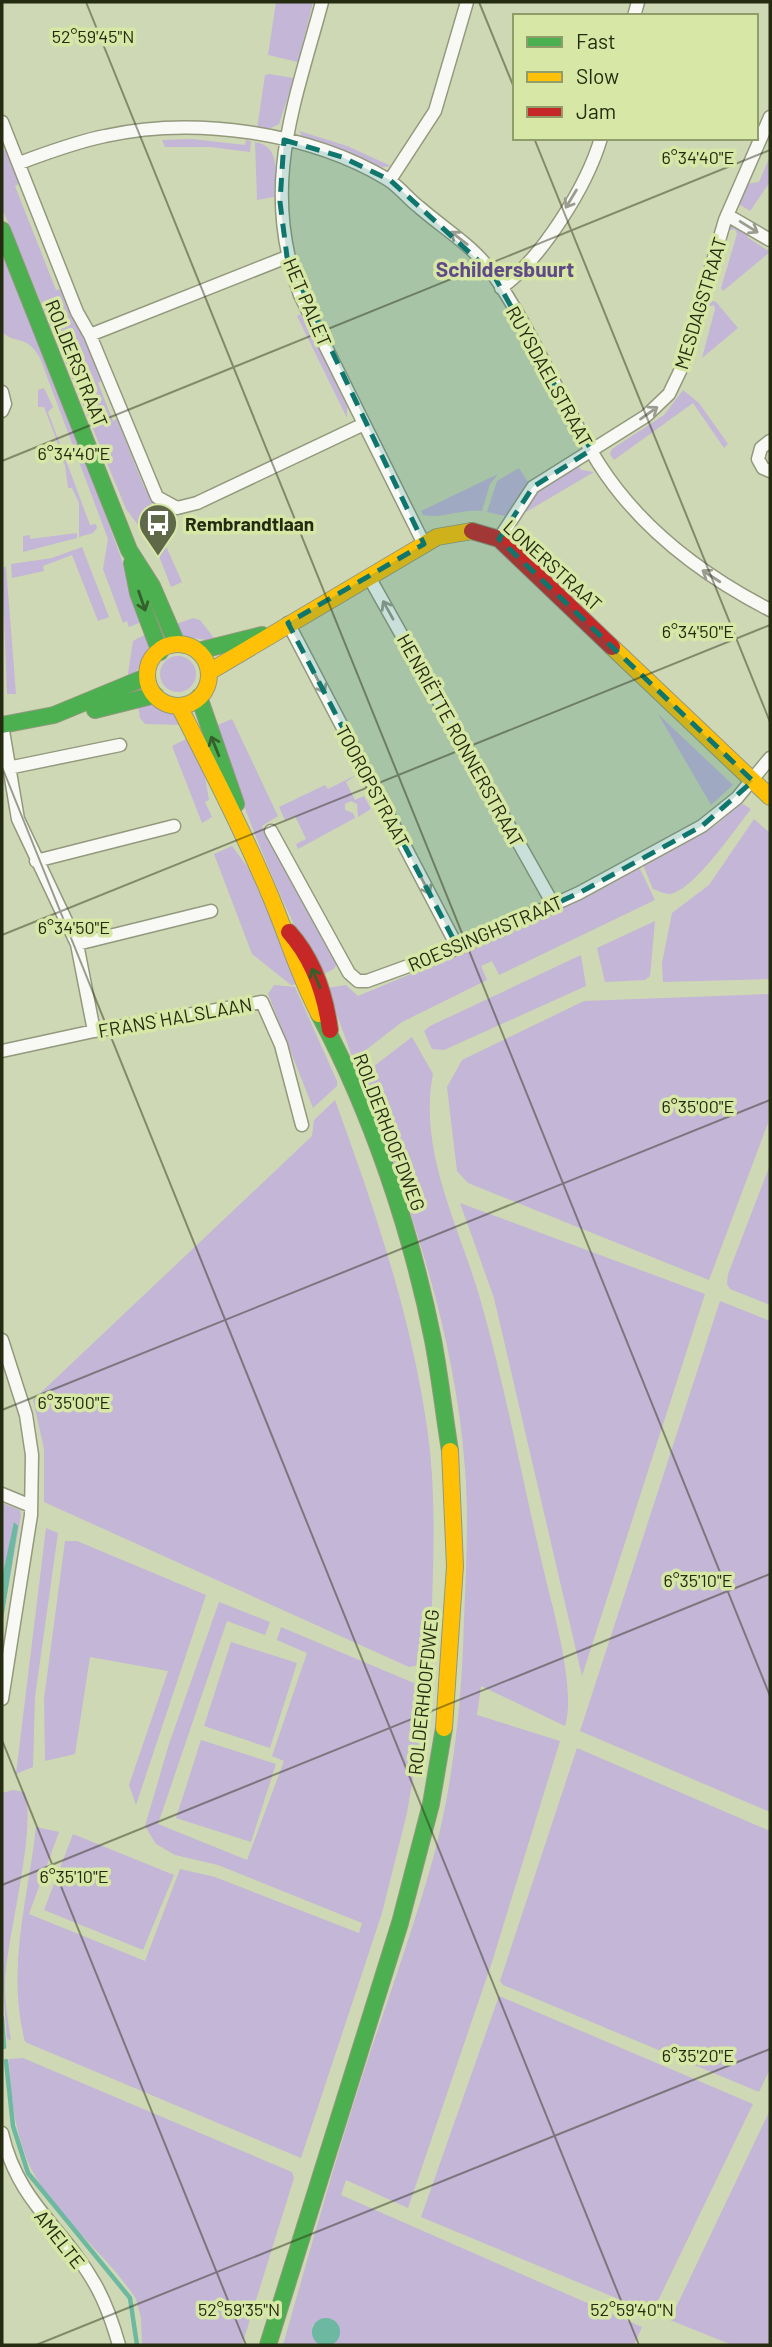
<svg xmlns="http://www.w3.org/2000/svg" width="772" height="2347" viewBox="0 0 772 2347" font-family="Barlow,sans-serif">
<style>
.green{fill:#c3b6d7}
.water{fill:#6cb8a0}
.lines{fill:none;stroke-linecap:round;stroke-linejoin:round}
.stream{stroke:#6cb8a0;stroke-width:4.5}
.street-casing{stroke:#92997d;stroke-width:15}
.fast-casing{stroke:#92997d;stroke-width:18}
.slow-casing{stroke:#92997d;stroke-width:18}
.jam-casing{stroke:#92997d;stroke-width:18}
.street{stroke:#f8f9f4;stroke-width:12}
.fast{stroke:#4caf50;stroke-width:16}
.slow{stroke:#ffc107;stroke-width:16}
.jam{stroke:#c62828;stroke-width:16}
.oneway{stroke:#999c8e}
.oneway2{stroke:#35602a}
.marked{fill:#0f766e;fill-opacity:0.2;stroke:#0f766e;stroke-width:5;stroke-dasharray:14 9;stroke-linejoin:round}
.ticks{fill:none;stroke:#252b11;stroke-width:2;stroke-opacity:0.45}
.labels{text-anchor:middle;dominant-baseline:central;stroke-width:7;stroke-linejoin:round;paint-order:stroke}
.street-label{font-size:19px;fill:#252b11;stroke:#d7e7a5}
.poi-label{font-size:19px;font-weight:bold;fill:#252b11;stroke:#d7e7a5;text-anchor:start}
.neighbourhood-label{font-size:21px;font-weight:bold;fill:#604987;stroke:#d7e7a5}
.ticks-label{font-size:18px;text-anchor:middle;fill:#252b11;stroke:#d7e7a5;stroke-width:7;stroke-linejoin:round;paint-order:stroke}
</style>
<rect width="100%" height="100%" fill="#cfd8b4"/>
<path class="green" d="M276 2H313L298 62 268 55Z
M269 74 294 78 279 124 267 130 257 129 265 75Z
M299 131 347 146 391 166 378 168 305 140Z
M192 139 245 145 246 140 251 141 250 152 210 147H165L162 140Z
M255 142C283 147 274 176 274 197L257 200Z
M2 150H7L20 183 15 186 56 290 61 289 102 380 98 383 113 421 117 419 144 487 158 506 153 515 160 532 147 537 126 509 2 208Z
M770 156V182L750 211 737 203 746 184 759 182Z
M735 224 750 231 747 237 770 252 723 291 721 288 737 234 735 229 726 231Z
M2 254 71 420 144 621 129 627 127 621 123 623 103 569 108 539 40 358C26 333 15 345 2 332Z
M707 299 716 302 738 328 702 358 715 309 714 305 704 308Z
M302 314 347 406V418L297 316Z
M44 388 53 407 48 412 90 525 96 524 97 528 93 533 79 537V503L72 488H68L65 465 57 452H61L44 407H38V390Z
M683 390 699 403 728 444 724 448 693 403 614 460 610 454 612 449 664 415Z
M579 466 581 470 594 472 526 512 523 510 535 492Z
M519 468 528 482 505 516 487 512 497 481Z
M498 474 490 484 482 511C459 509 444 519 423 515L421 511Z
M77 533V538L23 552V536L30 535V539Z
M161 535 182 582 171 587 152 538Z
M82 547 109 617 98 621 72 555 43 566 44 571 12 578 11 564 52 558Z
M2 567H6L16 694H7Z
M193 618 200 620 217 642 183 636 174 625Z
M148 633C151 652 141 669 127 680L133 641Z
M160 674a18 18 0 1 1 36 0a18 18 0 1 1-36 0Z
M148 704 175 714 184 725 145 724 140 718 138 706Z
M658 714 733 785 711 805Z
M232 719 278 816 262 826 337 963 334 969 321 975C275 896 247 811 213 727Z
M190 737 204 771 209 800 205 802 212 817 202 823 172 746Z
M358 774 346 782 355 800 364 796 371 809 358 817 357 804 351 801 345 804V810L353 813 355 818 298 849 296 844 306 839 295 816 285 820 279 807 325 785 328 789Z
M741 803 751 809C735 829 693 892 669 894 664 894 657 890 653 889L643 865 716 825Z
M754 819 770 833V979L663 982 662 963 672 913 709 885Z
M232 846 249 869 299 984 291 985 252 954 214 854Z
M639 867 655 900 499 975 492 961 481 966 487 980 402 1022 358 1056H352L327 988 346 985 358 996 531 924Z
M655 921 650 976 645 980 605 982 597 948Z
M581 955 586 986 444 1050 432 1049 424 1031 430 1026Z
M274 985 295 987 337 1081V1086L313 1108 268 994Z
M770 994 768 1123 709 1280 468 1183 457 1171 447 1087 462 1060 584 1001Z
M412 1037 433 1074C418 1149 458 1224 479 1295 506 1388 523 1485 546 1580 555 1616 576 1692 565 1726L481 1686 477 1715 560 1741 492 1962 408 2208 346 2180 341 2195 642 2327 634 2345H333L336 2343 322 2319 312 2326 319 2345H283C309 2254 334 2164 363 2074 387 2001 414 1928 434 1855 454 1779 462 1698 464 1620 466 1570 469 1519 465 1469 455 1332 410 1203 361 1076Z
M335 1100C375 1210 412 1318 428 1434 438 1509 432 1587 430 1663L409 1667 44 1502V1449L33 1400 312 1136 314 1120Z
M770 1165V1305L730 1289 727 1284 728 1274Z
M460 1203 705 1294 582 1676 494 1298Z
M720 1301 770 1321V1812L580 1731Z
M2 1503 20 1510 21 1515 2 1623Z
M46 1528 58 1533 35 1697 33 1767 16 1774Z
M65 1541H77L206 1595 136 1805 129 1785 168 1671 90 1657 75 1754 45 1761 44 1699Z
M219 1602 270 1622 265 1635 227 1621 158 1824 247 1860 284 1761 272 1756 307 1653 277 1640 281 1627 428 1689 407 1813 382 1913 301 2158 25 2042C6 1968 28 1900 36 1827L59 1832 29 1914 145 1961 180 1869 215 1877 359 1933 362 1923 218 1865 175 1855 156 1844 145 1826 169 1744Z
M231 1642 297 1663 270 1748 204 1726Z
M201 1740 276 1764 251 1842 176 1818Z
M577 1748 770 1831V2069L759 2092 503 1985 500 1981Z
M13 1790 24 1792C38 1823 7 1937 5 1980 4 2000 8 2020 11 2040L7 2039 2 1976V1793Z
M73 1834 174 1875 143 1950 44 1910Z
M499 1996 753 2104 652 2313 421 2217Z
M23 2058 292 2172 294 2178 242 2345H142L141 2318 136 2299C107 2254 60 2221 34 2174 15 2138 11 2099 9 2059Z
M770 2110V2345H732L670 2320Z"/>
<path class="water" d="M14 1522 18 1526 2 1626V1578Z
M312 2332a14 14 0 1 1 28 0a14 14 0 1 1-28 0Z"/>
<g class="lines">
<path class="stream" d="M2 2018 4 2047
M6 2061 13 2126 28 2173 130 2298 137 2345"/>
<g class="street-casing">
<path id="street" d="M322 2C294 106 260 187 300 295L424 544
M634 16 638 2
M2 122 77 312 90 335 157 497 177 508 197 503 364 424
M19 163C47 153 75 142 105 136 194 116 308 132 387 179 399 186 408 199 419 207 444 229 474 246 493 274 534 334 561 403 599 464 640 528 704 576 770 610
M390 180 435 111 467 2
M727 215 770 240
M501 288C542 258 587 186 601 138
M90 335 287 257
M2 392 5 404 2 411
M770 441 761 448 758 459 763 468 770 471
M499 539 533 487 646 416 669 394 682 367 725 220 770 117
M369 577 553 904
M288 623 458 948
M2 725 18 819 77 944 94 1031
M8 768 120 745
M271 831 349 973 358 981H367L458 948 579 893 702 826 737 798 770 758
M36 861 174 826
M77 944 211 911
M2 1051 94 1031 262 1002 281 1045 302 1125
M2 1340 26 1415 32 1455 31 1515 2 1699
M2 1494 31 1506
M2 2133C18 2203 63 2227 95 2284 106 2303 113 2324 119 2345"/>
</g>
<g class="fast-casing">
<path id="fast" d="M2 230 129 550 152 586 177 644
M132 563 138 593 160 652
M198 651 262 635
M199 697 236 804
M95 710 155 695
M2 725 54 715 146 677
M319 1014C372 1114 411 1230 433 1340 440 1377 444 1414 450 1451
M268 2345 400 1923 431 1804 444 1728"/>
</g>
<g class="slow-casing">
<path id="slow" d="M147 675a31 31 0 1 1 62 0a31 31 0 1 1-62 0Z
M612 647 770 797
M209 672 437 537 472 531
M179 706C211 769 243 831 270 895 287 935 299 976 319 1014
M444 1728 455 1566 450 1451"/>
</g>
<g class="jam-casing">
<path id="jam" d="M472 531 499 539 612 647
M289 932C314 960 325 993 330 1030"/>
</g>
<use href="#street" class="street"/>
<use href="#fast" class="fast"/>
<use href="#slow" class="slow"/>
<use href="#jam" class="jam"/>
</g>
<defs><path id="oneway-shaft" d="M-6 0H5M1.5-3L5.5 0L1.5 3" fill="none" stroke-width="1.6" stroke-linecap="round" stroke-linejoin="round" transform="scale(1.75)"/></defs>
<g class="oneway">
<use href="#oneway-shaft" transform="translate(571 199) rotate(121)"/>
<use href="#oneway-shaft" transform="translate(749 227) rotate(32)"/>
<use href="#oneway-shaft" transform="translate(459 238) rotate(-142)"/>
<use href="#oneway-shaft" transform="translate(649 413) rotate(-35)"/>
<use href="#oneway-shaft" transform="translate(711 576) rotate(-147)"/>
<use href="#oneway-shaft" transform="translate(388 610) rotate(-119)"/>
<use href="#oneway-shaft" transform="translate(320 684) rotate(62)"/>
<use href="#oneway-shaft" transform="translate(425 885) rotate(62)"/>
</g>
<g class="oneway2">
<use href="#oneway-shaft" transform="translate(142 601) rotate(71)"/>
<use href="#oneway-shaft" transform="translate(215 746) rotate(-112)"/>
<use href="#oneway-shaft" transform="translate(316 978) rotate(-113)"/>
</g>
<path class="marked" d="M284 140 342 157 390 180 493 274 591 450 533 487 499 539 753 781 702 826 579 893 458 948 288 623 424 544 287 257 280 202Z"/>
<path class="ticks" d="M86 2 770 1696M479 2 515 90M534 138 770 722M2 461 770 150M2 767 639 2345M2 935 770 625M2 1410 770 1100M2 1740 246 2345M2 1885 770 1574M36 2345 770 2049"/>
<defs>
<g id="bus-pin" transform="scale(2.0125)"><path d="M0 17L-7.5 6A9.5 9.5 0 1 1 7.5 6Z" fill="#60684a" stroke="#d7e7a5"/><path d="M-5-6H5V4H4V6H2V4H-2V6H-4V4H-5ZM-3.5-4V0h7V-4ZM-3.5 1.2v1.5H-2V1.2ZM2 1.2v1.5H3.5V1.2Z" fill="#fff"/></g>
</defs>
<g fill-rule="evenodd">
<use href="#bus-pin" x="158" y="523"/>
</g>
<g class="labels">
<g class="street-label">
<text transform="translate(308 302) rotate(67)">HET PALET</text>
<text transform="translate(700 303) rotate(-73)">MESDAGSTRAAT</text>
<text transform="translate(77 363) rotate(68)">ROLDERSTRAAT</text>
<text transform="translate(550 376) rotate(61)">RUYSDAELSTRAAT</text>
<text transform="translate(553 565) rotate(42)">LONERSTRAAT</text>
<text transform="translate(461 740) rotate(61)">HENRIËTTE RONNERSTRAAT</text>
<text transform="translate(373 786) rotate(62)">TOOROPSTRAAT</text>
<text transform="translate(485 933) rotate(-23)">ROESSINGHSTRAAT</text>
<text transform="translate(175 1017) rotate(-10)">FRANS HALSLAAN</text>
<text transform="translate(390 1132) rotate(69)">ROLDERHOOFDWEG</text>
<text transform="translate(423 1692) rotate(-84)">ROLDERHOOFDWEG</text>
<text transform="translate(60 2239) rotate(52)">AMELTE</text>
</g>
<g class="poi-label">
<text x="185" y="523">Rembrandtlaan</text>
</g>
<g class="neighbourhood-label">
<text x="505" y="268">Schildersbuurt</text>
</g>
</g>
<g class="ticks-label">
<text x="93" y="43">52°59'45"N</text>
<text x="698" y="164">6°34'40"E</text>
<text x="74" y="460">6°34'40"E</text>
<text x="698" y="638">6°34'50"E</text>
<text x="74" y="934">6°34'50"E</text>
<text x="698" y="1113">6°35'00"E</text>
<text x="74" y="1409">6°35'00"E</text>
<text x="698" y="1587">6°35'10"E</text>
<text x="74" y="1883">6°35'10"E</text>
<text x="698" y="2062">6°35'20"E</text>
<text x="239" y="2316">52°59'35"N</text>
<text x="632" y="2316">52°59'40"N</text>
</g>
<rect width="772" height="2347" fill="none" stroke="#252b11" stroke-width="7"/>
<rect x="513" y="14" width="245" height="126" fill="#d7e7a5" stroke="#909c6a" stroke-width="2"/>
<rect x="527" y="37" width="35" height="10" fill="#4caf50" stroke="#909c6a" stroke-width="2"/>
<text x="576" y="49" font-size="21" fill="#252b11">Fast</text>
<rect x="527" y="72" width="35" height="10" fill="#ffc107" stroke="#909c6a" stroke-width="2"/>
<text x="576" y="84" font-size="21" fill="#252b11">Slow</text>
<rect x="527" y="107" width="35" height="10" fill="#c62828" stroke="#909c6a" stroke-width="2"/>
<text x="576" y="119" font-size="21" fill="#252b11">Jam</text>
</svg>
